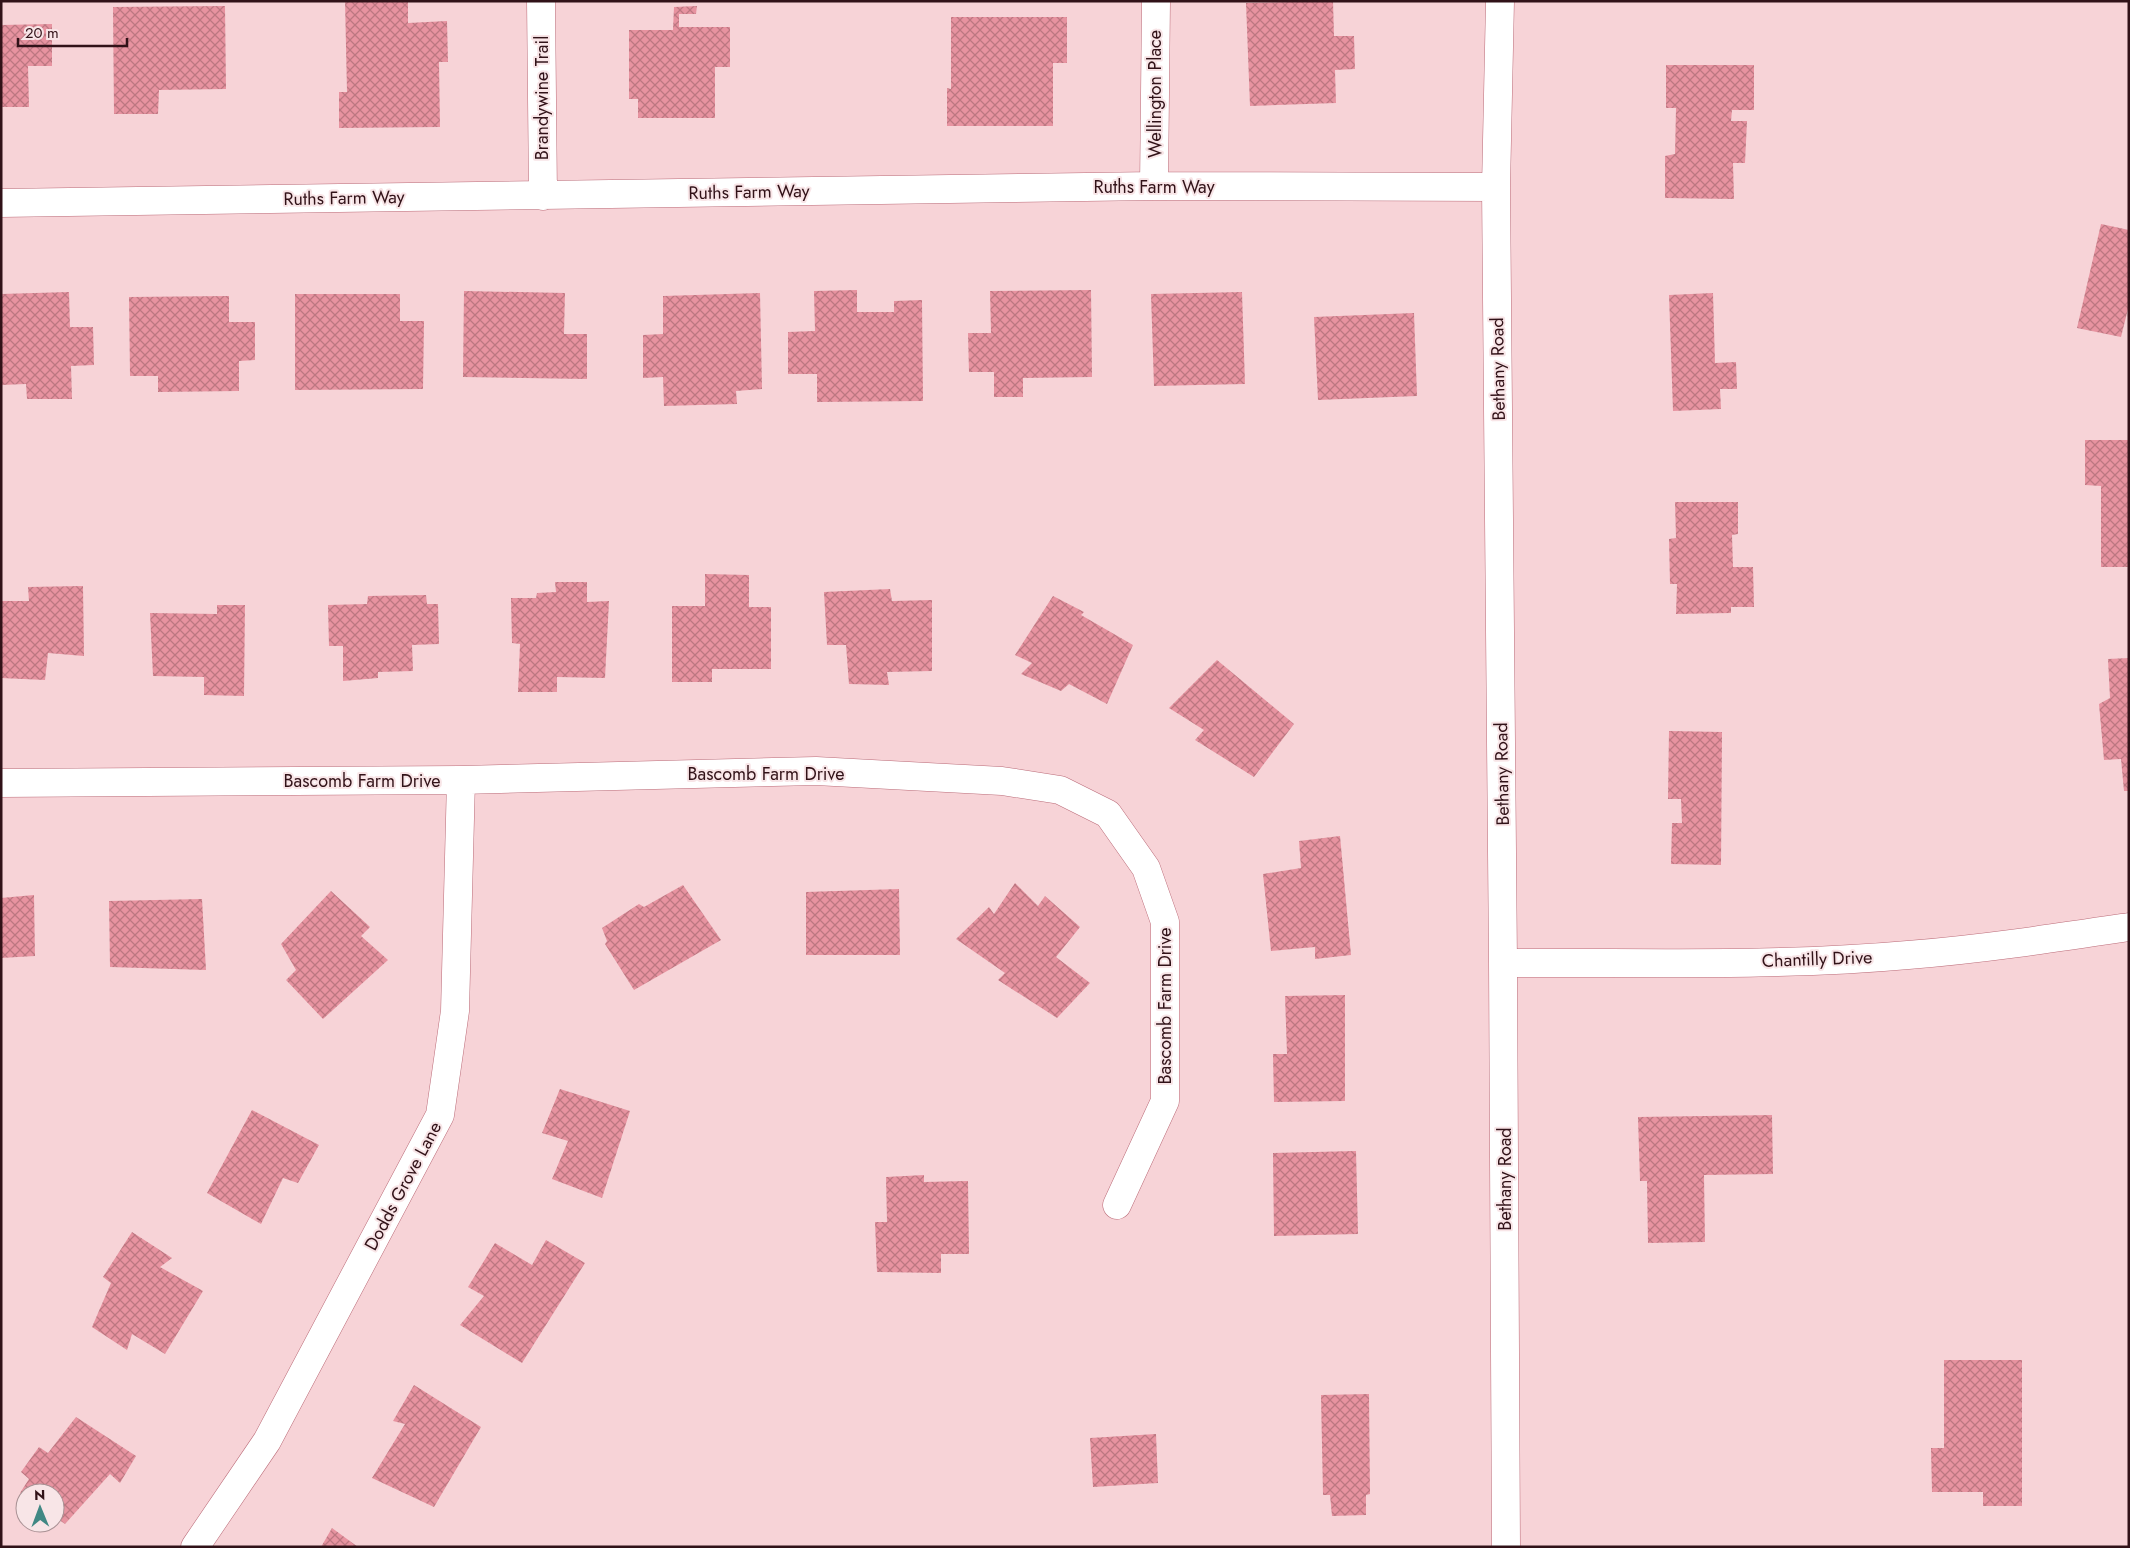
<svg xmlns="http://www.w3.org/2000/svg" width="2130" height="1548" viewBox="0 0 2130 1548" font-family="Jost,sans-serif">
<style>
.building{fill:url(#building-cross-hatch)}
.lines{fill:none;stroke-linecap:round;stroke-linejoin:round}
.minor-casing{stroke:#bb6b78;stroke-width:29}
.minor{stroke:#fff;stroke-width:28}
.labels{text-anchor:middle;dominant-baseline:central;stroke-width:4;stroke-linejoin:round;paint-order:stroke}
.street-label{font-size:18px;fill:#311218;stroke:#f8e5e7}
</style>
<defs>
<pattern id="building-cross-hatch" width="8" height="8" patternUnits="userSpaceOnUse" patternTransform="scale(1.25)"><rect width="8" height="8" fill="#e793a0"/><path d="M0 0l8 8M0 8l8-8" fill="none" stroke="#bc7781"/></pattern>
</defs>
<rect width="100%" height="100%" fill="#f7d3d7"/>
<path class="building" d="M345 1H408V23L447 21 448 62H439L440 127 339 128V92H347Z
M1333 1 1334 36H1354L1355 69 1335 70 1336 103 1250 106 1246 3Z
M225 6 226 89 159 90 158 114H114L113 7Z
M697 6 696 14H679V27H730V67H715V118H638V99H629V30H673L674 7Z
M951 17H1067V63H1053V126H947V88L951 89Z
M52 24V66H28L29 107H1V25Z
M1666 65H1754V110H1732L1731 121H1747L1745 163H1733L1734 199 1665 198V156L1675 154 1676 108H1666Z
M2101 224 2129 230V305L2121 337 2077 328Z
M857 290V312H894V301L922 300 923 401 817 402V374H788V332L815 331 814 291Z
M1091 290 1092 377 1023 378V397H994V372H969L968 333H991L990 291Z
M464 291 565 293 564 334H587V379L463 377Z
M69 292 70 327H93L94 365 71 366 72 399H27L26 384 1 385V294Z
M1242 292 1245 384 1154 386 1151 294Z
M760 293 762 389 736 391 737 404 664 406 663 377 643 378V335L663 334V296Z
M1713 293 1715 363 1736 362 1737 389H1720L1721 409 1673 411 1669 295Z
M295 294H400V321H424L423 389 295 390Z
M229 296V322H255V360L239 361V391L158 392V376H130L129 297Z
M1414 313 1417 396 1318 400 1314 317Z
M2085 440H2129V567H2101V486L2085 485Z
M1675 502H1738V534L1732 535 1733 567H1753L1754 607H1731V613L1676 614 1677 584H1670L1669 539 1676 538Z
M705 574 749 575V607H771V669H712V682H672V606H705Z
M555 582H587V602L609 601 605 678 557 677V692H518L520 644 512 643 511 598H536L537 593 556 592Z
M83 586 84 656 48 653 45 680 1 678V601H29L28 587Z
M890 589 892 601 932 600V671L887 672 889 685 849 684 846 645H827L824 592Z
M426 595 427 604H438L439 644 412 645 413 671 378 672V678L343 681V646H329L328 605 367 604 368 596Z
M1053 596 1084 612 1081 615 1133 645 1107 704 1069 684 1061 691 1021 674 1032 663 1015 655Z
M217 605H245L244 696 204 695V677L153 676 150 613 217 614Z
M2129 658V791H2124L2121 759 2104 760 2099 704 2110 698 2108 659Z
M1217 660 1294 724 1254 777 1195 740 1204 730 1169 708Z
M1669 731 1722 732 1721 865 1671 864 1672 823H1682L1681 799H1668Z
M1340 836 1351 955 1315 959V947L1271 951 1263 874 1301 868 1299 841Z
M1015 883 1038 906 1045 896 1080 927 1056 957 1090 983 1057 1018 998 980 1005 973 956 939 989 907 994 914Z
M683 885 721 940 634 990 605 944 607 941 602 928 639 904 644 907Z
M899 889 900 955H806V892Z
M331 891 370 927 361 936 388 960 323 1019 286 980 296 970 281 944Z
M34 895 35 956 1 958V898Z
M202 899 206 970 110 967 109 901Z
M1345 995V1101L1274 1102 1273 1054H1287L1285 996Z
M560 1089 630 1111 602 1198 552 1179 568 1141 542 1133Z
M252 1110 319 1145 298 1183 283 1178 261 1224 207 1193Z
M1772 1115 1773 1174 1704 1175 1705 1242 1648 1243 1647 1181H1640L1638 1117Z
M1356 1151 1358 1234 1274 1236 1273 1153Z
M924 1175V1182L968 1181 969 1254H941V1273L877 1272 875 1222H887L886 1177Z
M132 1232 172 1258 160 1267 203 1291 165 1354 132 1334 127 1350 92 1327 111 1283 103 1277Z
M546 1240 585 1263 522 1363 460 1325 484 1296 468 1287 495 1243 532 1265Z
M1944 1360H2022V1506H1983V1492H1932L1931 1448H1944Z
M414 1385 481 1427 434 1507 372 1478 405 1424 393 1421Z
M1369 1394 1370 1494 1366 1495V1515L1332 1516 1330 1495H1323L1321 1395Z
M76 1417 136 1456 120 1483 110 1474 65 1524 55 1517V1493H25V1497L20 1493 29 1479 21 1472 39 1447 48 1453Z
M1156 1434 1158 1483 1093 1487 1090 1438Z
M332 1528 358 1547H321Z"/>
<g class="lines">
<g class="minor-casing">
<path id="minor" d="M541 1 543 196
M1500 1 1496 187 1503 963 1506 1547
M1154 186 1156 1
M1 203 1154 186 1496 187
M1 783 461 780 816 771 1002 781 1060 790 1108 814 1146 868 1165 922V1101L1117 1205
M1503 963C1638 962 1774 967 1908 955 1982 949 2055 938 2129 927
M195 1547 267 1441 440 1115 455 1011 461 780"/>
</g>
<use href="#minor" class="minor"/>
</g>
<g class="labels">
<g class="street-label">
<text transform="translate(1155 94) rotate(-90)">Wellington Place</text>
<text transform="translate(542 98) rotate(-90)">Brandywine Trail</text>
<text x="1154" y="187">Ruths Farm Way</text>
<text transform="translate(749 192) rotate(-1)">Ruths Farm Way</text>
<text transform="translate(344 198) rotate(-1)">Ruths Farm Way</text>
<text transform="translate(1498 369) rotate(-91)">Bethany Road</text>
<text x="766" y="774">Bascomb Farm Drive</text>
<text transform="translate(1502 774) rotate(-91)">Bethany Road</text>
<text x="362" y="781">Bascomb Farm Drive</text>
<text transform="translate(1817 959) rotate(-2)">Chantilly Drive</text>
<text transform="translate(1165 1006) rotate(-90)">Bascomb Farm Drive</text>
<text transform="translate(1505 1179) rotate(-90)">Bethany Road</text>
<text transform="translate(403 1186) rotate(-62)">Dodds Grove Lane</text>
</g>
</g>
<rect width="2130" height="1548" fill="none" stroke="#311218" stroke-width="5"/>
<g transform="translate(40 1508) rotate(359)"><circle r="24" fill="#f8e5e7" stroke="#a89194"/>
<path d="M0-4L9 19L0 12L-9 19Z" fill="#418884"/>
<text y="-8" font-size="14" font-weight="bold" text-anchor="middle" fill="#311218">N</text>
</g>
<path d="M18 38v8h109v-8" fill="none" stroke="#311218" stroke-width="2.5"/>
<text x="25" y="38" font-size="15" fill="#311218" stroke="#f8e5e7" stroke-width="4" paint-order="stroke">20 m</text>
</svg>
